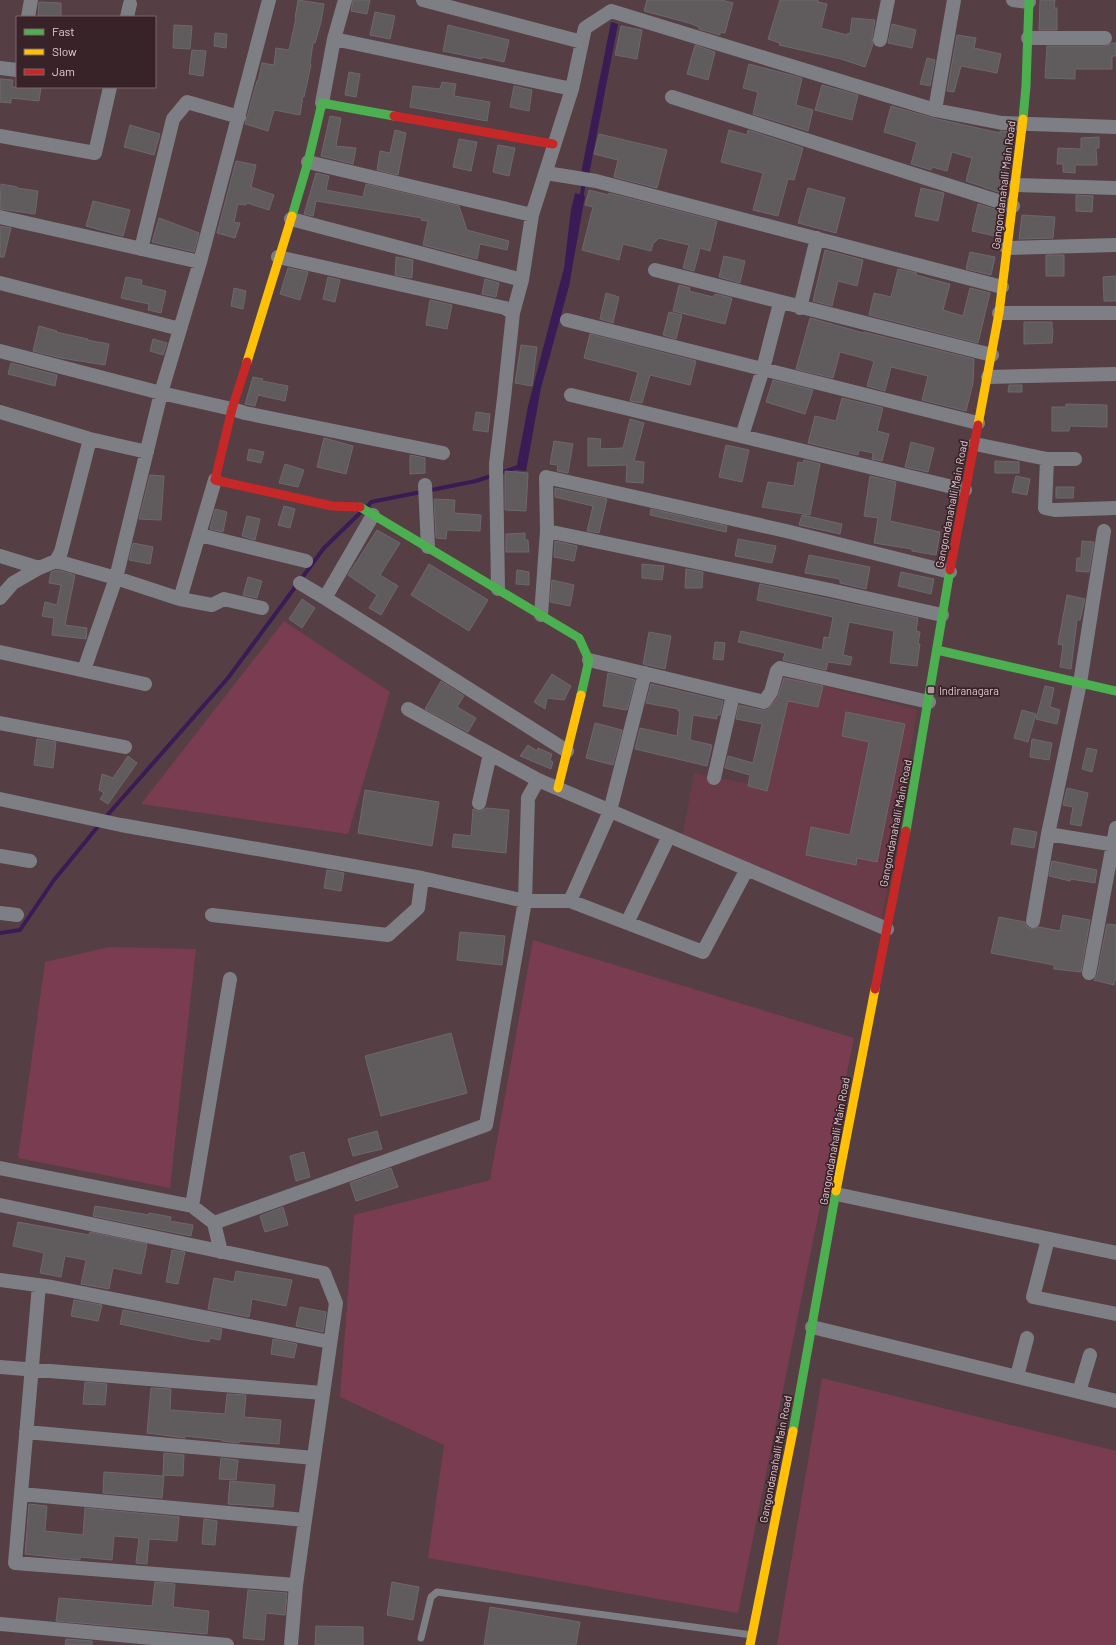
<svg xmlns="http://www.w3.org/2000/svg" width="1116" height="1645" viewBox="0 0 1116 1645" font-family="Barlow,sans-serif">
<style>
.built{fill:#6a3b49}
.green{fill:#7a3c50}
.water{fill:#391c55}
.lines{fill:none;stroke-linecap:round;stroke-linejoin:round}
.stream{stroke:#391c55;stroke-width:4}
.building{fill:#605c5e;stroke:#6c686b}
.lane{stroke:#7d7f85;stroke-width:7}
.street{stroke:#7d7f85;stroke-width:14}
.fast{stroke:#4caf50;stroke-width:9}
.slow{stroke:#ffc107;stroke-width:9}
.jam{stroke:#c62828;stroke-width:9}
.poi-dot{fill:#b2989f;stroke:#382329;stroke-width:1.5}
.labels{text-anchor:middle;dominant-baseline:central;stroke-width:3.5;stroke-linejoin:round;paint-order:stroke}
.street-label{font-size:11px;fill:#e4c9d0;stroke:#382329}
.poi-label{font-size:11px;fill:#e4c9d0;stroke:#382329;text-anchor:start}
</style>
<rect width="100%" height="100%" fill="#563e45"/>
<path class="built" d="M778 674 917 710 881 924 682 837 694 773 751 784Z"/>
<path class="green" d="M284 621 390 692 348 834 141 804Z
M533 940 854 1038 738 1613 428 1558 444 1445 340 1397 354 1215 490 1180Z
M109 947 196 949 170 1188 18 1158 45 962Z
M822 1378 1116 1451V1645H777Z"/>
<path class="water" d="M611 22 618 24 589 175 581 173Z
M575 193 585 196 569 286 541 388 526 471 516 470 528 406 564 268 571 210Z"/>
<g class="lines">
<path class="stream" d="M581 200 584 182
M368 506 371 502 476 481 521 466
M104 819 228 678 324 548 360 513
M0 933 20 930 54 880 100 824"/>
</g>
<path class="building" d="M298 0 324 4 321 22 315 43H313L310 64 311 65 304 97 303 96 300 115 274 110 268 131 245 124 257 81H258L262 63 274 65 276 48 289 50 296 18H295Z
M353 0H370L367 14 351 11Z
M647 0H722L733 3 725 33 720 32V35L699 29V27L689 23 644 11Z
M780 0H818V2L827 4 821 28 847 35 848 33 850 34 852 18 875 20 872 38 873 44 865 67 841 59 779 45 780 43 768 39Z
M1040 0H1055L1054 8H1057V30H1039Z
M39 2 61 3V17L38 16Z
M375 12 395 16 390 39 370 35Z
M892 24 916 30 912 48 888 43Z
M174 25 192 26 190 49 173 48Z
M448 25 509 40 504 62 482 57V59L443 51Z
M621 26 642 30 637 59 615 55Z
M215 33 227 34 226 48 214 46Z
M957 35 976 38 974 48 1001 54 997 73 961 66 954 92 947 91Z
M1112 43H1116V56H1112V69H1075V79L1045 78 1047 46H1105Z
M695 45 715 52 708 80 687 74Z
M192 50 206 51 203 76 189 74Z
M927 58 935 60 930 86 920 84Z
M749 64 802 78 796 105 813 110 808 131 753 114 758 92 743 88Z
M349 72 360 74 356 97 345 95Z
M0 79 13 80 12 87H41L39 101 11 98V103L0 102Z
M442 82 456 84 454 96 490 102 487 121 410 107 413 86 440 89Z
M822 85 858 95 852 120 815 110Z
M514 86 532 90 529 111 510 107Z
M891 106 933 118 1000 133V131L1010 132 1004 181 1001 193 966 181 972 158 952 152 947 171 932 167 931 170 911 164 917 142 884 132Z
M330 116 341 118 336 146 356 148 353 164 321 156Z
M130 125 160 134 154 155 124 147Z
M395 130 406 133 398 175 377 170 380 151 390 153Z
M729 130 747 135 748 130 803 148 794 180 788 179 778 216 753 210 763 173 721 162Z
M599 134 667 150 657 188 614 177 618 160 594 154Z
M1099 137V148H1096L1097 165H1075V173L1063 172V164H1057L1058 148 1081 149V138Z
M459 139 477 142 471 171 453 167Z
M498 145 515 148 509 176 493 172Z
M236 161 256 165 251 187 274 195 269 210 247 203 246 205 238 204 234 222 240 223 235 238 217 233Z
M316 173 329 176 326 190 363 197 366 184 459 206 467 230 509 241 507 250 480 244 477 259 423 245 428 221 421 220 422 218 316 201 313 216 304 214Z
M1 184 17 187V188L38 191 35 214 0 209Z
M808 188 845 198 836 233 798 223Z
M921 188 944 193 938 221 915 216Z
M589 190 609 195V193L717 221 710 251 700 248 694 271 683 268 689 245 659 238 653 244 651 251 623 244 619 260 582 250 593 207 585 205Z
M1076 195 1093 196 1092 212 1076 211Z
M93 201 130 210 123 236 86 226Z
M978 204 1001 211 995 236 972 231Z
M1022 215 1055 217 1053 238 1019 239Z
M159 218 199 233 194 252 152 242Z
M0 226 11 228 4 257H0Z
M825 250 863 260 857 286 838 281 832 306 813 301Z
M970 252 995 257 991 275 966 269Z
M1046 255H1064V276H1046Z
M724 256 745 261 740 283 719 277Z
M396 257 413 260 412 278 395 275Z
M288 268 308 272 300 300 280 294Z
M898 269 917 273 916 275 950 284 943 310 963 316 970 288 990 293 978 343 869 315 874 293 891 297Z
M1116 276V301H1104L1103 277Z
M126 277 142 280 141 285 166 291 161 313 148 310 149 304 121 298Z
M328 277 340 280 335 302 323 299Z
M485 279 499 283 496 297 482 294Z
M679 285 690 288 689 291 713 297 715 294 732 298 725 324 673 311Z
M234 288 246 291 243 309 231 306Z
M606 293 619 297 613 323 600 319Z
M430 300 452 305 447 329 426 325Z
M669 312 682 315 676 339 663 335Z
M810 318 864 333V332L974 359 973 383 966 411 922 400 928 376 891 367 885 391 867 386 874 361 840 352 833 378 796 369Z
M1024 322H1052V329H1053L1052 343 1024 344Z
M39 326 57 331 56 332 88 339 87 340 109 344 105 365 61 358 33 351Z
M590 334 696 361 690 385 650 375 642 403 630 401 638 372 584 358Z
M153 339 167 343 163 355 150 351Z
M521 345 537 347 532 386 515 383Z
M11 363 57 375 55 386 8 374Z
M253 377 263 379 262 381 288 386 285 401 258 395 255 406 245 404Z
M773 380 813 390 805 414 766 402Z
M1009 385H1022V392H1008Z
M842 398 883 408 877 431 889 434 882 461 872 459 873 453 859 450 858 455 808 443 815 416 836 421Z
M1066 404 1107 405V427L1070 426 1069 431H1052V407H1066Z
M476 412 490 414 488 432 473 430Z
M630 419 644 423 634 461 644 462 643 483 626 482 627 465 588 466V438L601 439 600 449 623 448Z
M324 438 353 446 346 474 317 467Z
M554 441 573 444 568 473 557 471 558 465 550 464Z
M911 442 934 448 928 472 905 467Z
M726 445 749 450 742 482 719 477Z
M249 449 264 452 261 463 247 460Z
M410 455 425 458V473L410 474Z
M804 460 820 464 810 515 762 507 768 482 794 486 798 462 803 463Z
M995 461 1019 462V473H995Z
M285 464 304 470 298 487 279 483Z
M505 471 528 473 526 511 505 510Z
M150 475 164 476 161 520 139 519Z
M870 476 896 482 890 521 940 532 936 555 912 551V549L874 543 878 518 864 516Z
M1016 476 1030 479 1027 495 1012 492Z
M1056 487H1074L1073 498H1056Z
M555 488 607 499 599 533 587 531 593 506 555 497Z
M434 499 455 500 454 513 481 515 480 531 447 530 446 539 436 538Z
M284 506 295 509 290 528 278 525Z
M215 509 227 512 223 532 210 529Z
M651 509 727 526 726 532 650 515Z
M802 515 842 524 840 534 799 525Z
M247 516 260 519 255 540 242 536Z
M377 530 400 543 380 575 398 586 381 615 369 608 377 595 348 575Z
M525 533V540H528L529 552H506V534Z
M738 539 776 546 772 563 735 556Z
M555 541 577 546 574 561 554 557Z
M1082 541 1094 542 1089 572 1076 571 1077 558H1081Z
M133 543 153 547 150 564 129 560Z
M809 555 870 567 866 589 840 583V579L805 573Z
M429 564 488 600 469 631 411 595Z
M642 564 664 566 662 580 642 578Z
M686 569 703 572 702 588H685Z
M57 570 75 575 65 625 87 628 86 639 52 635 54 618 42 616 45 602 57 605 61 585 49 583 51 572Z
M517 570 529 572V585L516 584Z
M901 572 934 579 931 594 898 586Z
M248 577 262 581 257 598 243 595Z
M552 580 574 585 570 606 550 602Z
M760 584 918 618 916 631 920 632 918 644H920L917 666 890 663 894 631 849 622 843 655 852 657 850 665 828 662 826 670 783 660 785 653 738 642 741 631 822 650 824 637 829 638 833 617 757 600Z
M1067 595 1085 599 1080 620H1077L1071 669 1060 667 1063 645 1058 644Z
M302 599 315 608 302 628 289 619Z
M649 632 671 636 665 669 643 664Z
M715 642 725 643 723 660 713 659Z
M608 673 635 680 627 710 603 706Z
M552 674 571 686 564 700 547 698 545 709 534 702Z
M784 678 823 686 818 707 788 701 767 791 748 786 750 775 725 768 728 756 753 763 762 724 736 719 739 705 762 710H767L778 697Z
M441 681 464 696 457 707 476 718 468 732 425 709Z
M651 684 723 701 720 715H717V719L693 715 690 740 712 745 707 766 635 749 640 728 677 736 680 711H678V709L646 703Z
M1045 686 1054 688 1050 707 1060 710 1057 724 1036 719Z
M1022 710 1036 714 1028 742 1014 738Z
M846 712 905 724 877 862 857 858 856 865 806 855 811 827 850 835 869 742 842 736Z
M595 723 622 730 613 765 586 758Z
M37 739 56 742 53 768 34 765Z
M1032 739 1052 743 1049 760 1030 757Z
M528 745 537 751 538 748 552 754 550 760 553 762 551 769 520 756Z
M1087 748 1097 750 1092 772 1082 769Z
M128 756 137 763 108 804 100 799 104 793 99 790 102 774 113 778Z
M1067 788 1088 793 1081 826 1070 824 1073 807 1063 805Z
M365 790 439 802 432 846 358 833Z
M486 808 509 810 506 853 452 847 454 834 471 836 473 809 477 811H481Z
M1014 828 1037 832 1034 848 1011 844Z
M1052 861 1097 870 1095 883 1071 879 1070 881 1049 876Z
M327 870 344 873 341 891 324 888Z
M1063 915 1090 920 1081 972 1054 969V965L991 953 999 917 1025 922 1027 927 1031 929 1039 927 1060 931Z
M1107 924 1116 925V977L1114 985 1094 980 1097 975Z
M460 932 505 936 502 965 457 960Z
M451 1033 467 1093 381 1116 365 1056Z
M377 1131 382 1149 353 1156 348 1139Z
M304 1152 310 1177 296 1181 290 1156Z
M391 1168 398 1187 356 1201 350 1183Z
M95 1206 149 1215V1213L171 1217 170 1221 193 1225 191 1236 93 1216Z
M283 1207 288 1225 265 1232 260 1216Z
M18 1222 89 1235 90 1232 147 1244 141 1274 113 1268 109 1289 81 1284 86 1260 65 1256 61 1277 40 1273 44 1253 13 1246Z
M172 1250 185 1252 178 1284 166 1282Z
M236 1271 292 1280 286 1306 252 1299 249 1317 208 1309 214 1278 234 1282Z
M74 1300 102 1305 98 1321 71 1316Z
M300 1307 326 1312 323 1332 296 1326Z
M123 1310 222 1329 220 1340 210 1338 209 1342 195 1340 120 1324Z
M273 1339 297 1344 294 1358 271 1354Z
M85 1382 107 1384 105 1405 83 1404Z
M151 1388 171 1389 170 1410 225 1414 227 1394 246 1395 244 1417 281 1420 279 1444 239 1441V1443L222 1441V1440L185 1436V1438L147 1433Z
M164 1453 184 1455 183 1476 163 1475Z
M221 1458 238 1460 236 1480 219 1479Z
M104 1472 164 1476 162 1498 103 1493Z
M230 1481 275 1485 273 1507 228 1504Z
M29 1504 47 1506 45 1531 83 1535 85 1508 179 1517 177 1541 149 1539 147 1564 136 1563 139 1538 114 1536 112 1560 80 1557V1560L25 1554Z
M204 1519 217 1521 215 1545 202 1544Z
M155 1582 175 1584 173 1607 209 1611 207 1634 56 1621 59 1598 152 1606Z
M392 1582 419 1587 413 1620 387 1615Z
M248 1590 287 1593 285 1615 266 1613 264 1640 243 1638Z
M490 1607 580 1622 576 1645H484Z
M316 1626 363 1627V1645H315Z
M66 1639 92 1641V1645H65Z"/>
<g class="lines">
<path class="lane" d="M421 1638 431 1597 437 1592 752 1635"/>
<path class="street" d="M423 0 582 42
M1013 0 1029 2
M28 17 31 0
M127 17 130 4
M1028 38H1105
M334 39 572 89
M880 40 888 0
M0 68 17 70
M672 97 1013 206
M322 103 334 39 345 0
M935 110 954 0
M0 136 95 153 110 87
M308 162 532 215
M546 173 596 181 1002 287
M1016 185 1116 188
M0 217 200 262
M291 219 522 280
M1007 248 1116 245
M141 249 173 119 187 102 239 117
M278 257 505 308 513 313
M655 270 992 355
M0 283 180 329
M800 308 817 238
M999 313H1116
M567 320 978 423
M0 351 161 393 232 409 245 413 443 453
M988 377 1116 374
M571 395 965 490
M0 412 90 439 147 452
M742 436 763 369 780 303
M975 444 1047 459H1075
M1047 459 1045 508 1055 510 1116 508
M425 485 428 547
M373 515 325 598 567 751
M200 535 306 561
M0 556 39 568 56 561 61 552 90 439
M56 561 116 578 180 599 215 480
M300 583 325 598
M498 589 496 464 504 398 513 313 522 280 532 215 572 89 585 28 611 11 935 110 1002 123 1116 127
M0 598 13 583 39 568
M180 599 212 605 224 599 262 608
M541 615 547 531
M942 615 830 590 547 531 546 477 786 531 950 572
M0 652 145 684
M589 660 764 702 771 692 777 671 780 668 929 702
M84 670 116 578 161 393 200 262 269 0
M408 709 538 780 887 929
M0 723 125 747
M714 778 733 695
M0 799 121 825 422 878 525 901H570L703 952 747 869
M479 803 490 754
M1048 834 1116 845
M0 856 30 861
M570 901 610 811 645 673
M0 913 17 915
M212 915 388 935 418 908 422 878
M1033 921 1048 834 1080 683 1104 531
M627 923 669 836
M1089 973 1116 828
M0 1168 192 1206 214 1223
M836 1194 1116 1253
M0 1205 324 1273 336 1303 305 1520 296 1585 291 1645
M192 1206 230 979
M1048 1239 1033 1297 1116 1314
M221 1252 214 1223 486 1125 525 901 528 798 538 780
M0 1280 52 1287 330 1342
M39 1285 15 1563 296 1585
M812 1327 1116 1401
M0 1367 323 1393
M1017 1376 1027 1338
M1079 1392 1090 1355
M26 1432 314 1458
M21 1494 305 1520
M0 1624 227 1645"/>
<path class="fast" d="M1023 119 1026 86 1029 0
M292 216 308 162 322 103 394 116
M360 507 579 638 589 660 581 695
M937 650 1116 691
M906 831 950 570
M793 1431 836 1191"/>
<path class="slow" d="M247 362 292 216
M978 425 999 313 1023 119
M558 788 581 695
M836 1191 875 989
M750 1645 793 1431"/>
<path class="jam" d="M394 116 553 144
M247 362 232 409 215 480 332 506 360 507
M950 570 978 425
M875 989 906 831"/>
</g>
<rect class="poi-dot" x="927" y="686" width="8" height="8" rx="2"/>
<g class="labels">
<g class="street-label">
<text transform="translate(1003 185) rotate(-83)">Gangondanahalli Main Road</text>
<text transform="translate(951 504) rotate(-79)">Gangondanahalli Main Road</text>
<text transform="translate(895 823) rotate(-79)">Gangondanahalli Main Road</text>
<text transform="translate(834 1141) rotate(-80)">Gangondanahalli Main Road</text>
<text transform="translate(775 1459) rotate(-79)">Gangondanahalli Main Road</text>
</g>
<g class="poi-label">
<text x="939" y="690">Indiranagara</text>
</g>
</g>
<rect x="16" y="16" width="140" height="72" fill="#382329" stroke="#7d656c"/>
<rect x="24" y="29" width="20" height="6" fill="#4caf50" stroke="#7d656c"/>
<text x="52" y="36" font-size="12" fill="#e4c9d0">Fast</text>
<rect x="24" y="49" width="20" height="6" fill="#ffc107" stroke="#7d656c"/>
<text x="52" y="56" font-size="12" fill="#e4c9d0">Slow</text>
<rect x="24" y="69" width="20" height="6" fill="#c62828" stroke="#7d656c"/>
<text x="52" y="76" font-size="12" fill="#e4c9d0">Jam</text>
</svg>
